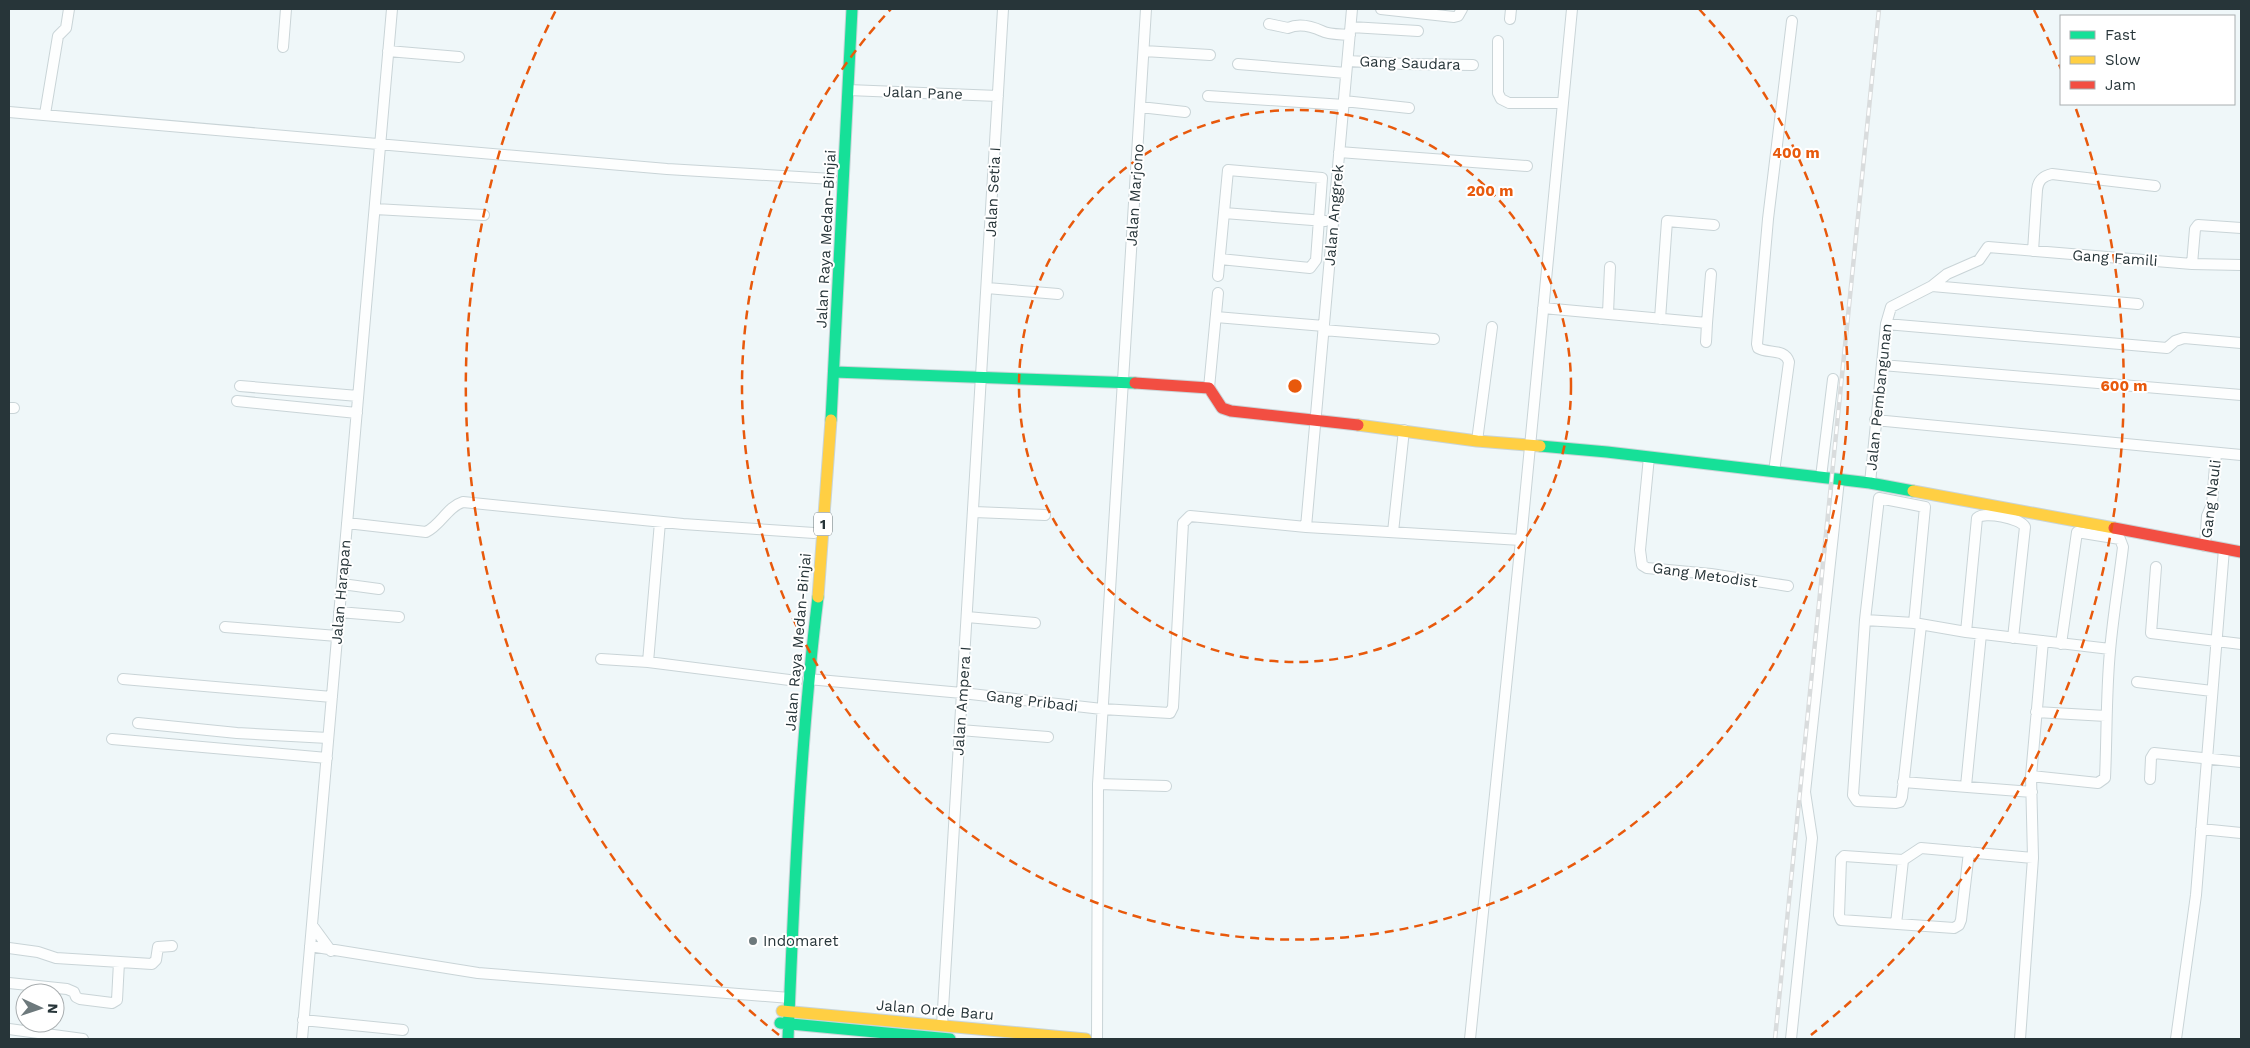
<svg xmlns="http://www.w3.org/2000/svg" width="2250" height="1048" viewBox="0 0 2250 1048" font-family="'Work Sans',sans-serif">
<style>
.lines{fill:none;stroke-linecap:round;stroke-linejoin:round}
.street-casing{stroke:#c9d4d7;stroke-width:12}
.fast-casing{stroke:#c9d4d7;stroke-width:13}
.slow-casing{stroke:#c9d4d7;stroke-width:13}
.jam-casing{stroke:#c9d4d7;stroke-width:13}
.street{stroke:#fdfefe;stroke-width:10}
.fast{stroke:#16e098;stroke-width:11}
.slow{stroke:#ffcf43;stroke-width:11}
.jam{stroke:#f24e42;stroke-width:11}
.rail-casing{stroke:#d9dcdd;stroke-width:4.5}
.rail{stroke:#fff;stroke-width:2.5;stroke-dasharray:8;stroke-linecap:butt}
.ring{fill:none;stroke:#e8590c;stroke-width:2.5;stroke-dasharray:9 6}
.poi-dot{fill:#6d797c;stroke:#fff;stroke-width:2}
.labels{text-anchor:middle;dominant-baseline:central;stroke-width:4;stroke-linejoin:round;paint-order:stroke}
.shield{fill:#fff;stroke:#687274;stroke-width:1}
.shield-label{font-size:14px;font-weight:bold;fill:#273539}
.street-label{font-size:15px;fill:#273539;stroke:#fff}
.poi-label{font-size:15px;fill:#273539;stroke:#fff;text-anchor:start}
.centre{fill:#e8590c;stroke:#fff;stroke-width:2.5}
.ring-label{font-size:15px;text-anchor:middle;font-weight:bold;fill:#e8590c;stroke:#fff;stroke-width:4;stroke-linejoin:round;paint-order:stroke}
</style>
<rect width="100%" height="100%" fill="#eff7f9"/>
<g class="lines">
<g class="street-casing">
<path id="street" d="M1381 9 1454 17 1458 16 1462 9
M1510 19 1511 9
M1269 24 1288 28C1299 23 1311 26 1322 31 1329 35 1342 34 1350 35
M1351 27 1418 31
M1498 41V93L1501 99 1509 103H1563
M283 47 286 9
M388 51 459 57
M1144 51 1210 55
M1348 61 1405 64 1473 65
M1238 64 1346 73
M848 90 998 96
M1208 96 1344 105
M1344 101 1409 108
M1140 107 1185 112
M9 112 667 169 832 179
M45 114 58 36 66 28 69 9
M1339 152 1527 166
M375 209 484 215
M1224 213 1325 221
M2033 251 2037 190C2038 180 2043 176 2052 174L2155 186
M2192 264 2195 229 2198 225 2241 228
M1218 276 1228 170 1322 178 1316 260 1310 268 1220 259
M1932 286 2138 304
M987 288 1058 294
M1543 308 1707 323 1706 342
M1608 313 1610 267
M1216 317 1324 326
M1660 319 1667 221 1714 225
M1707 323 1711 274
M1886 324 2167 348 2175 341 2184 338 2241 343
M1323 330 1434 339
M1882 365 2241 395
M240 386 358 396
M1209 388 1218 293
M237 401 357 413
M9 408H14
M1875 420 2241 455
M1477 441 1492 327
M1649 457 1640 550 1642 565 1647 568 1711 574 1788 586
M1774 472 1789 362C1785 348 1768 354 1758 348L1757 344 1768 219 1792 21
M1821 477 1833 379
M1870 483 1886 324 1891 307 1932 286 1947 274 1979 260 1988 247 2192 264 2241 265
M974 512 1045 515
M347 523 426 532C441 525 447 507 463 502L683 524 814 533
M1306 527 1352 9
M1393 532 1404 430
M2205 546 2207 516 2212 504 2216 453
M2156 567 2151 633 2241 644
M342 584 379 589
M339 612 399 617
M967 617 1035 623
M1865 620 1914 623 1966 632 2110 649
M1914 623 1925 507 1879 498 1865 620 1853 795 1857 801 1896 803 1900 802 1902 797 1921 625
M225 627 337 636
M1966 632 1977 518C1984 511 2020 518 2025 527L2013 638
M601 659 648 662 797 681
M648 662 660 522
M123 679 332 697
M808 679 962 693 1102 709 1170 713 1173 707 1183 523 1190 516 1306 527 1521 540
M2137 682 2212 691
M2036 712 2106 716
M138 723 237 733 328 738
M960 730 1048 737
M112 739 327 758
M2031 776 2098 783 2105 778C2107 735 2106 693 2110 651 2113 616 2119 581 2123 547L2120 539 2077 532 2061 644
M2150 779 2151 758 2154 753 2241 762
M1903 782 2032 792
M1098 784 1166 786
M1966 786 1981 634
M2201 829 2241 833
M1969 852 1961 920 1959 925 1954 928 1841 920 1839 915 1841 859 1844 856 1903 860 1921 848 2033 858
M1896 924 1903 860
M312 925 331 951
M310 946 478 973 790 998
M9 948 38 952 56 958 152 964 156 960 158 947 172 946
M9 983 67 989 74 992 76 997 80 999 112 1003 117 1000 119 962
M303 1020 403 1030
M942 1026 1003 9
M9 1029 83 1039
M302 1039 392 9
M1097 1039 1098 784 1146 9
M1470 1039 1521 540 1572 9
M1791 1039 1812 838 1805 792 1839 480
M2020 1039 2033 858 2031 776 2043 641
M2176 1039 2196 895 2224 549"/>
</g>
<g class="fast-casing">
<path id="fast" d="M834 372 1135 383
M831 420 852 9
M1540 446 1607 452 1870 483 1913 491
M780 1023 950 1039
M788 1039C794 892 800 744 818 597"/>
</g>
<g class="slow-casing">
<path id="slow" d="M1358 425 1477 441 1540 446
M1913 491 2114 528
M818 597 831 420
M782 1011 1086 1039"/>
</g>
<g class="jam-casing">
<path id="jam" d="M1135 383 1209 388 1222 408 1231 411 1358 425
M2114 528 2241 552"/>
</g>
<use href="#street" class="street"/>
<use href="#fast" class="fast"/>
<use href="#slow" class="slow"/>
<use href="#jam" class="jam"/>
<g class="rail-casing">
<path id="rail" d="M1775 1039 1879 9"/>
</g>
<use href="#rail" class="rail"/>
</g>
<g class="ring">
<circle cx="1295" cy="386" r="276"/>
<path d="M1699 9A553 553 0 1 1 891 9"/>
<path d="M779 1035A829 829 0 0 1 556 10M2034 10A829 829 0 0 1 2061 69M2076 109A829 829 0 0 1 1811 1035"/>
</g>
<circle class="poi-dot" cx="753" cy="941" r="5"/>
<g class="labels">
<rect class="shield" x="814" y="512.5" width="18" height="23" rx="4"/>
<g class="shield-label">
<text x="823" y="524">1</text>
</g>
<g class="street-label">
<text transform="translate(1410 63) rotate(2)">Gang Saudara</text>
<text transform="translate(923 93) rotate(2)">Jalan Pane</text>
<text transform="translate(993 192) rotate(-87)">Jalan Setia I</text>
<text transform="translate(1135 195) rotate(-86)">Jalan Marjono</text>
<text transform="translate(1334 215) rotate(-85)">Jalan Anggrek</text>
<text transform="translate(826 239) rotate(-87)">Jalan Raya Medan-Binjai</text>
<text transform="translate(2115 258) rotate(4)">Gang Famili</text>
<text transform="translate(1879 397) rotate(-84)">Jalan Pembangunan</text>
<text transform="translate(2211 499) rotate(-83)">Gang Nauli</text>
<text transform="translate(1705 575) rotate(8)">Gang Metodist</text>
<text transform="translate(341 592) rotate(-85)">Jalan Harapan</text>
<text transform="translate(798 642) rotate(-85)">Jalan Raya Medan-Binjai</text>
<text transform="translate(962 701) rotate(-86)">Jalan Ampera I</text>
<text transform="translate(1032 701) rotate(7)">Gang Pribadi</text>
<text transform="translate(935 1010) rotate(5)">Jalan Orde Baru</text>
</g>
<g class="poi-label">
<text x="763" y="941">Indomaret</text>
</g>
</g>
<circle cx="1295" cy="386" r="8" class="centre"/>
<g class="ring-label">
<text x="1796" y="158">400 m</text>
<text x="1490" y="196">200 m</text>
<text x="2124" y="391">600 m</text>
</g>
<rect width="2250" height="1048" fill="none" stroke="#273539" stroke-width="20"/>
<rect x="2060" y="15" width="175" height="90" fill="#ffffff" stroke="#a9aeb0"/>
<rect x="2070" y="31" width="25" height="8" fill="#16e098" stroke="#a9aeb0"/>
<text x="2105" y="40" font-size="15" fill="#273539">Fast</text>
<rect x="2070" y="56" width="25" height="8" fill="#ffcf43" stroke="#a9aeb0"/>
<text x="2105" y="65" font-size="15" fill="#273539">Slow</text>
<rect x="2070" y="81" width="25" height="8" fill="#f24e42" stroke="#a9aeb0"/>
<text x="2105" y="90" font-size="15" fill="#273539">Jam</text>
<g transform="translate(40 1008) rotate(93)"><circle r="24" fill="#ffffff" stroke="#a9aeb0"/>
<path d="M0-4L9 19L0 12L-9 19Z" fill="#6d797c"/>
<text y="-8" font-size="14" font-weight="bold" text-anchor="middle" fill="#273539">N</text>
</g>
</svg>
